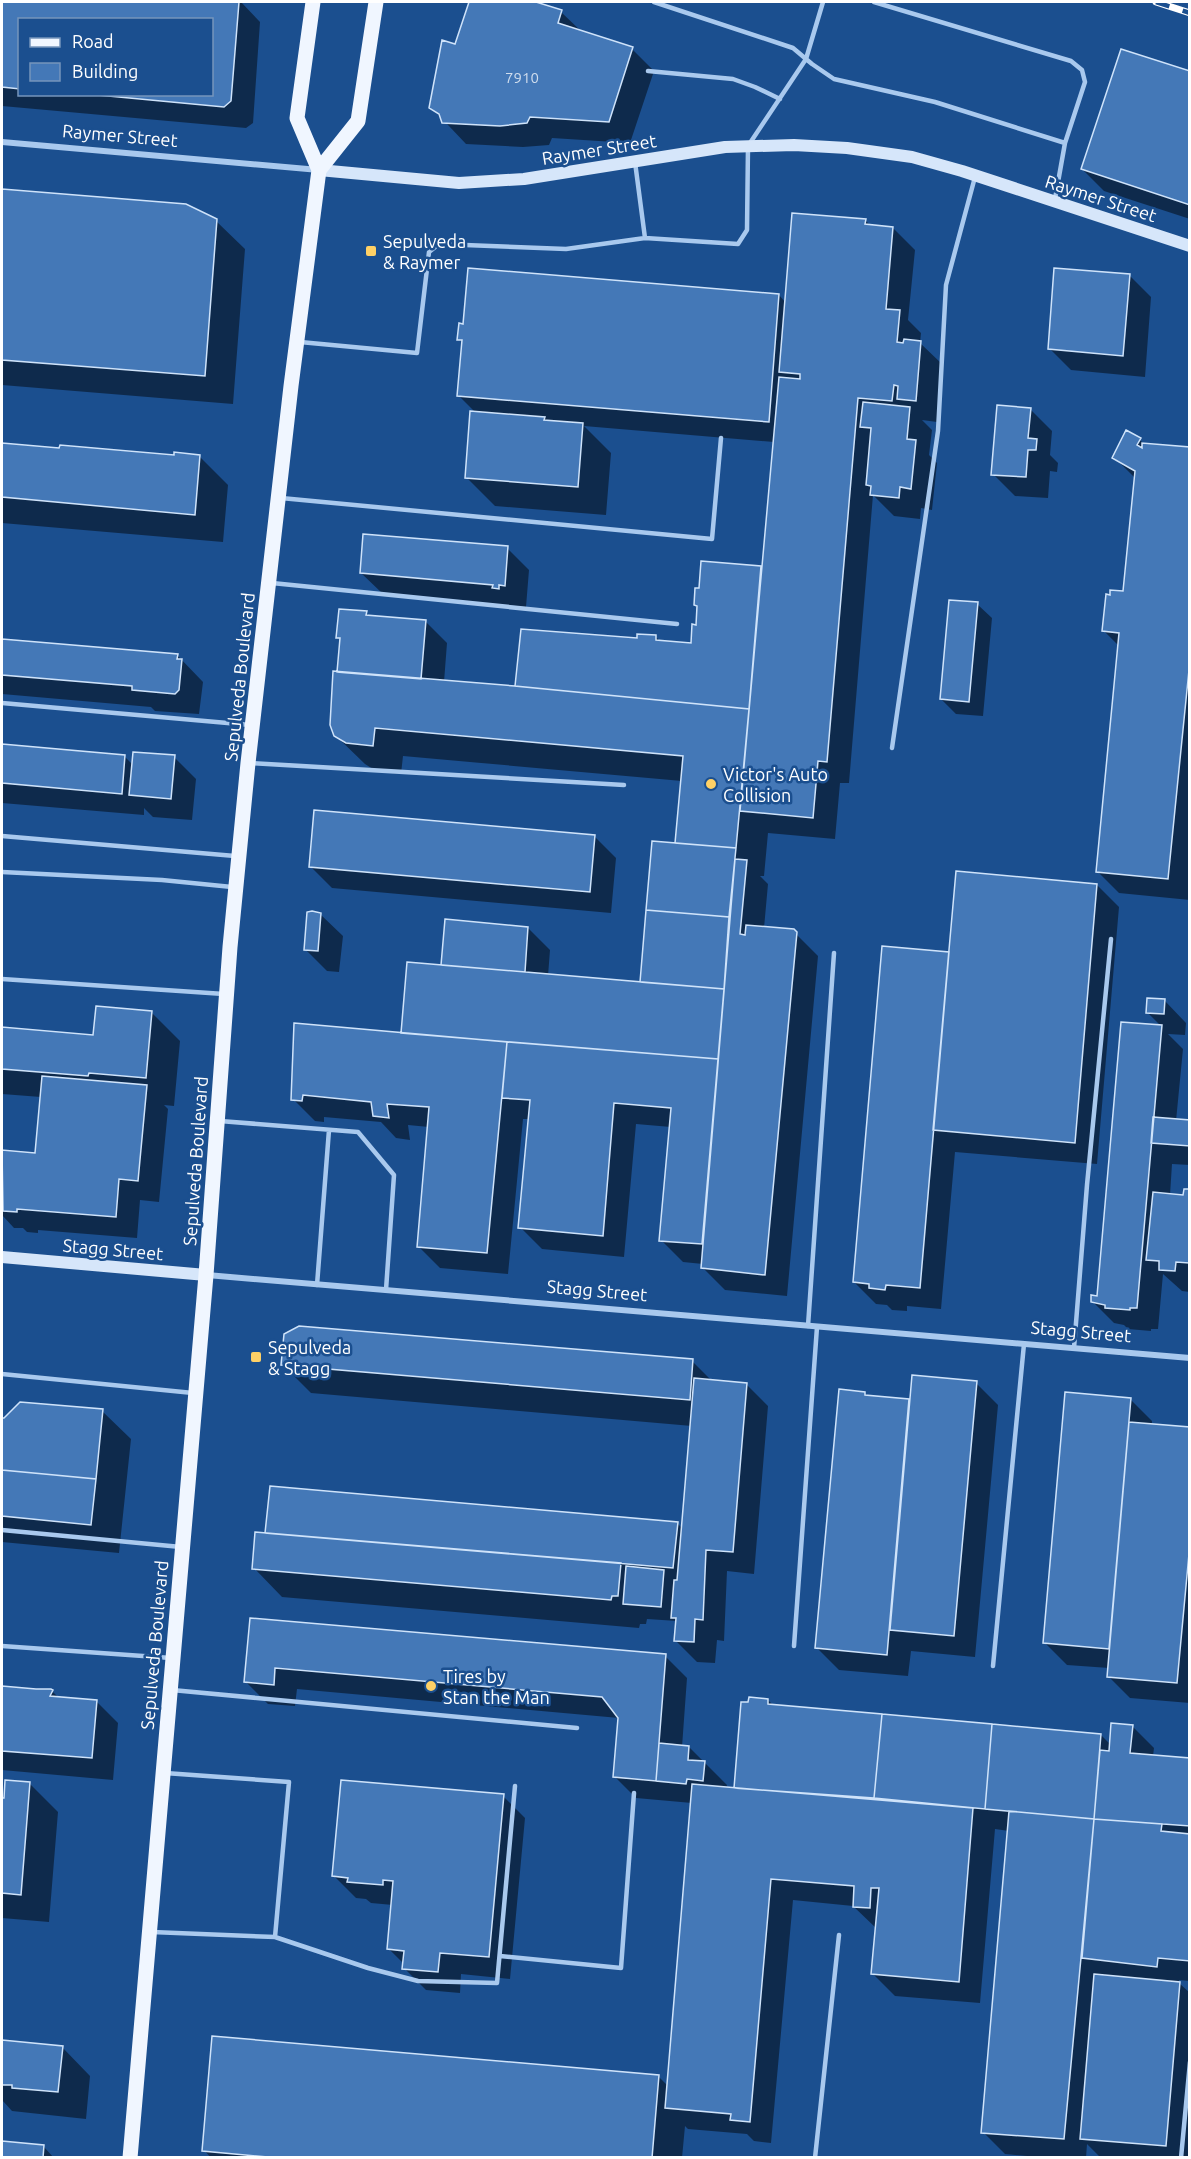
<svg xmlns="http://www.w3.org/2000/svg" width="1191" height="2159" viewBox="0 0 1191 2159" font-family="Ubuntu,sans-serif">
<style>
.shadow{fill:#0007;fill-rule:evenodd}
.building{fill:#4478b7;stroke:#cfe3fa;stroke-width:1.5}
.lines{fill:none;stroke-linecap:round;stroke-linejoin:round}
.lane{stroke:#a9c9ee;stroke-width:4.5}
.street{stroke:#a9c9ee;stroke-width:6}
.secondary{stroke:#d6e6fa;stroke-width:12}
.primary{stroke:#f0f6ff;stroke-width:15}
.rail-casing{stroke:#fff;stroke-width:7}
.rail{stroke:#1b4f8f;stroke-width:4.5;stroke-dasharray:14;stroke-linecap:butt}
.poi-dot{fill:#ffd166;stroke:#1b4f8f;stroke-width:2}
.labels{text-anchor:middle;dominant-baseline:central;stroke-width:5;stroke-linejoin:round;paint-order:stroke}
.number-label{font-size:15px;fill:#d0dded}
.street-label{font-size:18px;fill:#fff;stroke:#1b4f8f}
.poi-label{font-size:18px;fill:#fff;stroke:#1b4f8f;text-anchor:start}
</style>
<rect width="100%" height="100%" fill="#1b4f8f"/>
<path class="shadow" d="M2 2H241L260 22 253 123 246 128 2 106ZM20 20H212V94H20Z
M470 2H531L561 12 582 32 632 49 654 71 630 143 552 138 549 145 523 147 466 144 431 107Z
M1190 73V219L1104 191 1082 169Z
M2 191 185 206 216 221 245 249 233 404 2 385Z
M865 220 871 226 893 228 915 250 908 320 921 333 920 343 942 364 937 422 922 420 932 430 929 455 937 463 932 510 921 508 920 519 894 516 873 495 849 783H840L835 839 768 833 764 876H760L768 884 764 928 793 931 818 956 787 1296 725 1290 703 1268V1264L683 1262 661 1240 671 1127 636 1124 624 1257 542 1249 520 1227 530 1119H523L508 1274 440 1268 418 1246 429 1127 408 1125 410 1140 396 1138 381 1122 324 1117V1122L315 1121 293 1099 402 1035 442 967 528 928 550 950 548 976 641 984 676 845 682 781 403 756 401 774 376 771 365 764 335 735 341 640 338 637 366 613 369 616 425 621 447 643 444 682 519 688 638 640 656 637 661 642 692 645 698 626 699 608 695 605 701 590 703 562 763 567 774 442 584 426 611 453 606 515 495 506 467 478 476 413 459 396 463 343 459 339 779 295 786 303Z
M1129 275 1151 297 1145 377 1071 370 1049 348Z
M1030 409 1052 431 1050 455 1058 463 1057 472 1050 471 1048 498 1015 496 993 474Z
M1140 440 1145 445 1190 449V900L1119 893 1097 871 1119 646 1104 631 1125 592 1136 479 1114 457Z
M2 444 175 457 199 456 228 485 223 542 2 523Z
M507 548 529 570 526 607 383 594 361 573Z
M977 604 992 618 983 716 956 714 941 699Z
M2 640 178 656 203 682 199 714 155 711 151 707 2 694Z
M2 745 124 756 133 765 174 757 196 779 192 820 153 817 144 808V815L2 803Z
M594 836 616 858 611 913 332 888 310 866Z
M1097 885 1119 907 1097 1164 955 1152 941 1309 907 1306V1311L892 1310 887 1305 876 1304 854 1282 950 954Z
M320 914 343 936 339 972 327 971 305 949Z
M1165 1001 1186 1023 1185 1035 1168 1034 1183 1049 1176 1121 1190 1122V1165L1172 1164 1170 1195 1185 1196 1190 1191V1292L1182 1291 1163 1274 1158 1329H1151V1331L1128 1329 1124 1325 1114 1323 1092 1301 1098 1297 1122 1024 1162 1027 1147 1012Z
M151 1012 180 1041 174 1106 164 1105 168 1109 159 1202 140 1200 137 1238 38 1230V1233L27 1232 23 1228H14L2 1215V1151L36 1154 41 1097 2 1094V1028L95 1036Z
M692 1361 712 1381 746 1384 768 1406 754 1574 727 1571 724 1641 717 1640 715 1663 697 1662 675 1640 677 1621 647 1619 646 1624H640L639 1628 282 1597 254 1568 677 1523 683 1529 692 1426 311 1393 283 1365Z
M976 1383 998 1405 975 1657 911 1651 908 1676 839 1670 817 1648 864 1393 868 1396 911 1401Z
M1130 1399 1152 1421V1425L1190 1429V1703L1130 1698 1108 1676 1109 1668 1067 1665 1045 1643Z
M102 1411 131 1439 119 1553 2 1542V1419Z
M251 1620 665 1656 687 1678 682 1747H689L727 1785 726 1789H736L768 1700 774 1706 1101 1735 1111 1745 1132 1726 1154 1748 1153 1756 1190 1760V1981L1179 1980V1983L1190 1993V2158H1101L1087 2144 1086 2158H1049L1005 2154 983 2132 1009 1831 995 1829 980 2003 895 1996 873 1974 877 1929 853 1906 793 1900 771 2143 754 2141 747 2134 688 2129 685 2126 682 2158H211L204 2150 658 2076 668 2086 692 1803 636 1798 614 1776 619 1718 297 1689 295 1706 268 1704 246 1682Z
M2 1687 52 1691 59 1698 96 1701 118 1723 113 1780 2 1770Z
M29 1783 58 1812 49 1922 2 1918V1799L6 1800Z
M503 1796 525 1818 510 1979 461 1974 460 1993 426 1990 404 1968V1964L389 1949 393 1905 371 1903 366 1899 356 1898 334 1876Z
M2 2042 62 2047 90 2076 86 2119 12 2111 2 2100Z
M2 2143 44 2147 54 2158H2Z"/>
<path class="building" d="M2 2H239L231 101 224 107 87 94H212V20H20V89L2 87Z
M469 2H536L562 10 558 23 633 47 609 122 530 117 527 123 500 126 442 123 439 114 429 108 442 40 455 44Z
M1121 49 1190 71V205L1081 169Z
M2 189 186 204 217 219 205 376 2 360Z
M792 213 866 219 865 224 893 227 886 309 900 310 897 342 903 343 904 339 921 341 916 401 897 399 898 386 894 385 892 401 858 398 827 762 818 761 813 818 740 811 779 377 800 379V374L779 372Z
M468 268 779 294 769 422 457 396 462 340H457L459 323 463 324Z
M1054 268 1130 274 1123 356 1048 349Z
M863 402 910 407 907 439 916 440 911 489 900 487 899 498 870 495 871 486 866 485 871 428 860 427Z
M997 405 1031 408 1028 438 1037 439 1036 450H1028L1026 477 991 475Z
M470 411 545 417 544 420 583 423 578 487 465 478Z
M1126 430 1141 438 1137 445 1142 448V443L1190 447V660L1168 879 1096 872 1119 633 1102 631 1106 594 1110 595V590L1123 591 1135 471 1112 458Z
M2 443 59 448 60 445 174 455V452L200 455 195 515 2 497Z
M363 534 508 546 505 586 499 585V589L492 588 493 585 360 573Z
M701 561 761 566 749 709 515 686 521 629 637 638V634L656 635V640L691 643 692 624 696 625 697 606 694 605 695 588H699Z
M949 600 978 602 969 702 940 699Z
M339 609 367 611 366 615 426 620 421 679 337 672 340 638H336Z
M2 639 178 654 177 659H182L179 690 175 694 132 690V686L2 675Z
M333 671 515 686 749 709 736 848 675 843 683 756 375 728 373 746 346 743 334 736 330 725Z
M2 744 125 755 122 794 2 783Z
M133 752 175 755 171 799 129 795Z
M314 810 595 835 590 892 309 867Z
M652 841 736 848 729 917 646 910Z
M735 859 747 860 740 934 745 935 746 925 794 929 797 932 765 1275 701 1268Z
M956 871 1097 884 1075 1143 933 1130Z
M646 910 729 917 724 989 640 982Z
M312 911 321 913 318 951 304 950 307 912Z
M445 919 528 927 525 972 441 965Z
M882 946 949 952 920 1288 886 1285 885 1290 869 1288V1284L853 1282Z
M407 962 724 989 718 1059 401 1033Z
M1147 998 1165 999 1164 1014 1146 1013Z
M96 1006 152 1011 146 1078 89 1073 88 1076 2 1069V1027L93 1035Z
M1121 1022 1162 1025 1137 1308H1130V1310L1105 1308V1305L1091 1302V1295L1097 1296Z
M294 1023 507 1042 487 1253 417 1247 429 1107 387 1104 389 1118 373 1116 371 1102 303 1095 302 1101 291 1100Z
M507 1042 718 1059 702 1244 659 1241 671 1108 614 1103 603 1236 518 1228 530 1100 502 1098Z
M42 1076 147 1085 138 1181 119 1179 116 1217 17 1209V1212L3 1211 2 1150 35 1153Z
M1153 1117 1190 1120V1146L1151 1143Z
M1184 1189H1190L1189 1263 1176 1262 1175 1271 1159 1270V1261L1146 1260 1153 1192 1183 1195Z
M299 1326 693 1359 690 1400 281 1365 284 1334Z
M912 1375 977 1381 954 1636 890 1630Z
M694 1378 747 1383 733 1552 706 1550 703 1620 695 1619 694 1642 674 1641 676 1618H671L674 1580H677Z
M839 1389 865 1392V1395L909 1399 887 1655 815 1648Z
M1065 1392 1131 1398 1109 1649 1043 1643Z
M20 1402 103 1409 96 1479 2 1470V1418H4Z
M1129 1422 1190 1427V1543L1177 1683 1107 1677Z
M2 1470 96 1479 91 1525 2 1516Z
M270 1486 678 1522 673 1568 265 1533Z
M255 1532 621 1563 618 1596H612L611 1600 252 1569Z
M626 1566 664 1570 661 1607 623 1604Z
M250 1618 666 1654 656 1781 613 1777 618 1718 602 1697 275 1668 274 1685 244 1682Z
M2 1686 36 1689H51L53 1690 50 1696 97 1700 92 1758 2 1751Z
M749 1697 768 1699V1704L882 1714 874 1798 734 1788 741 1702H748Z
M882 1714 992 1724 985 1809 874 1798Z
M1111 1723 1133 1725 1130 1753 1190 1758V1826L1094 1819 1100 1750 1109 1751Z
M992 1724 1101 1734 1094 1819 985 1809Z
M659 1743 689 1746 688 1760 705 1761 703 1781 687 1779 686 1784 656 1781Z
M5 1780 30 1782 21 1895 2 1893V1798H4Z
M341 1780 504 1794 489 1957 440 1953 438 1972 402 1969 404 1951 387 1949 393 1881 383 1880V1885L347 1882 348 1878 332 1876Z
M692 1784 973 1808 959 1982 871 1974 879 1888H871L870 1908 853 1907 854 1886 771 1879 750 2122 730 2120 731 2114 665 2108Z
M1009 1811 1094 1819 1064 2139 981 2133Z
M1094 1819 1162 1824 1161 1831 1190 1834V1961L1158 1958 1157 1967 1082 1958Z
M1094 1974 1180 1982 1166 2146 1080 2139Z
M212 2036 659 2075 652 2158H279L202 2151Z
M2 2040 63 2046 58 2092 12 2088V2085H2Z
M2 2141 44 2145 43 2158H2Z"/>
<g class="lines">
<path class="lane" d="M654 2 793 48 812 64 834 79 935 102 1065 143 1085 82 1082 70 1071 61 874 2
M648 71 733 79 755 87 780 99
M635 162 645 238
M1055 199 1065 143
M300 342 417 353 429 252 439 244 566 249 645 238 738 244 747 230 748 146 806 59 823 2
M281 498 712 539 721 438
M272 583 677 624
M2 703 250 725
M892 748 938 431 946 285 975 177
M251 763 624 785
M2 836 235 856
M2 872 162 880 232 887
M2 979 224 994
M220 1121 358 1132 394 1175 386 1290
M317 1285 329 1130
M808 1326 834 953
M1074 1348 1087 1185 1111 939
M2 1374 193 1393
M2 1530 181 1547
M2 1646 171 1658
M794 1646 817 1327
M993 1666 1024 1344
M172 1690 577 1728
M152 1932 275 1937 289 1782 165 1773
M275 1937 368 1968 418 1981 497 1983 515 1786
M500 1956 621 1968 634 1793
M815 2158 839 1935
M1181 2158 1190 2062"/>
<path class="street" d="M2 142 319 170
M207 1275 1190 1358"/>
<path class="secondary" d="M319 170 459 183 524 179 725 147 794 145 847 148 912 157 962 171 1190 246
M2 1257 206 1275"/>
<path class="primary" d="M319 170 358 121 376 2
M130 2158 206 1275 230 947 248 763 291 386 319 170 297 118 313 2"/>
<g class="rail-casing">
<path id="rail" d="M1156 2 1190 13"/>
</g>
<use href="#rail" class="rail"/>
</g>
<g class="poi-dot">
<rect x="365" y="245" width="12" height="12" rx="3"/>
<circle cx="711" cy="784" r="6"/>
<rect x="250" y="1351" width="12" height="12" rx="3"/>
<circle cx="431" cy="1686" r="6"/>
</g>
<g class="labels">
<g class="number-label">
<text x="522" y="77">7910</text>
</g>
<g class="street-label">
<text transform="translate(120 135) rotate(5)">Raymer Street</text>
<text transform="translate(599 149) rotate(-9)">Raymer Street</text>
<text transform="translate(1101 198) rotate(18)">Raymer Street</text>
<text transform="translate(239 677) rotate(-84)">Sepulveda Boulevard</text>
<text transform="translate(195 1161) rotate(-86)">Sepulveda Boulevard</text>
<text transform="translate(113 1249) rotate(5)">Stagg Street</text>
<text transform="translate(597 1290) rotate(5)">Stagg Street</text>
<text transform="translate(1081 1331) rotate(5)">Stagg Street</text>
<text transform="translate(154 1645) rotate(-85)">Sepulveda Boulevard</text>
</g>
<g class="poi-label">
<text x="383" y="241">Sepulveda<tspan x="383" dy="21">&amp; Raymer</tspan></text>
<text x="723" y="774">Victor's Auto<tspan x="723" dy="21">Collision</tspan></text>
<text x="268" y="1347">Sepulveda<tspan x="268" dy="21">&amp; Stagg</tspan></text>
<text x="443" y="1676">Tires by<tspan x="443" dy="21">Stan the Man</tspan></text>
</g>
</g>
<rect width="1191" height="2159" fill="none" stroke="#ffffff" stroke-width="6"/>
<rect x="18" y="18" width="195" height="78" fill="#1b4f8f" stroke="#7695bc" stroke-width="1.5"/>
<rect x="30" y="38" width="30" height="9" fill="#f0f6ff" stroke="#7695bc" stroke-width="1.5"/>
<text x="72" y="48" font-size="18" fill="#ffffff">Road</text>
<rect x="30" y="63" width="30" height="18" fill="#4478b7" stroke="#7695bc" stroke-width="1.5"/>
<text x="72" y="78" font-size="18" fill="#ffffff">Building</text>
</svg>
